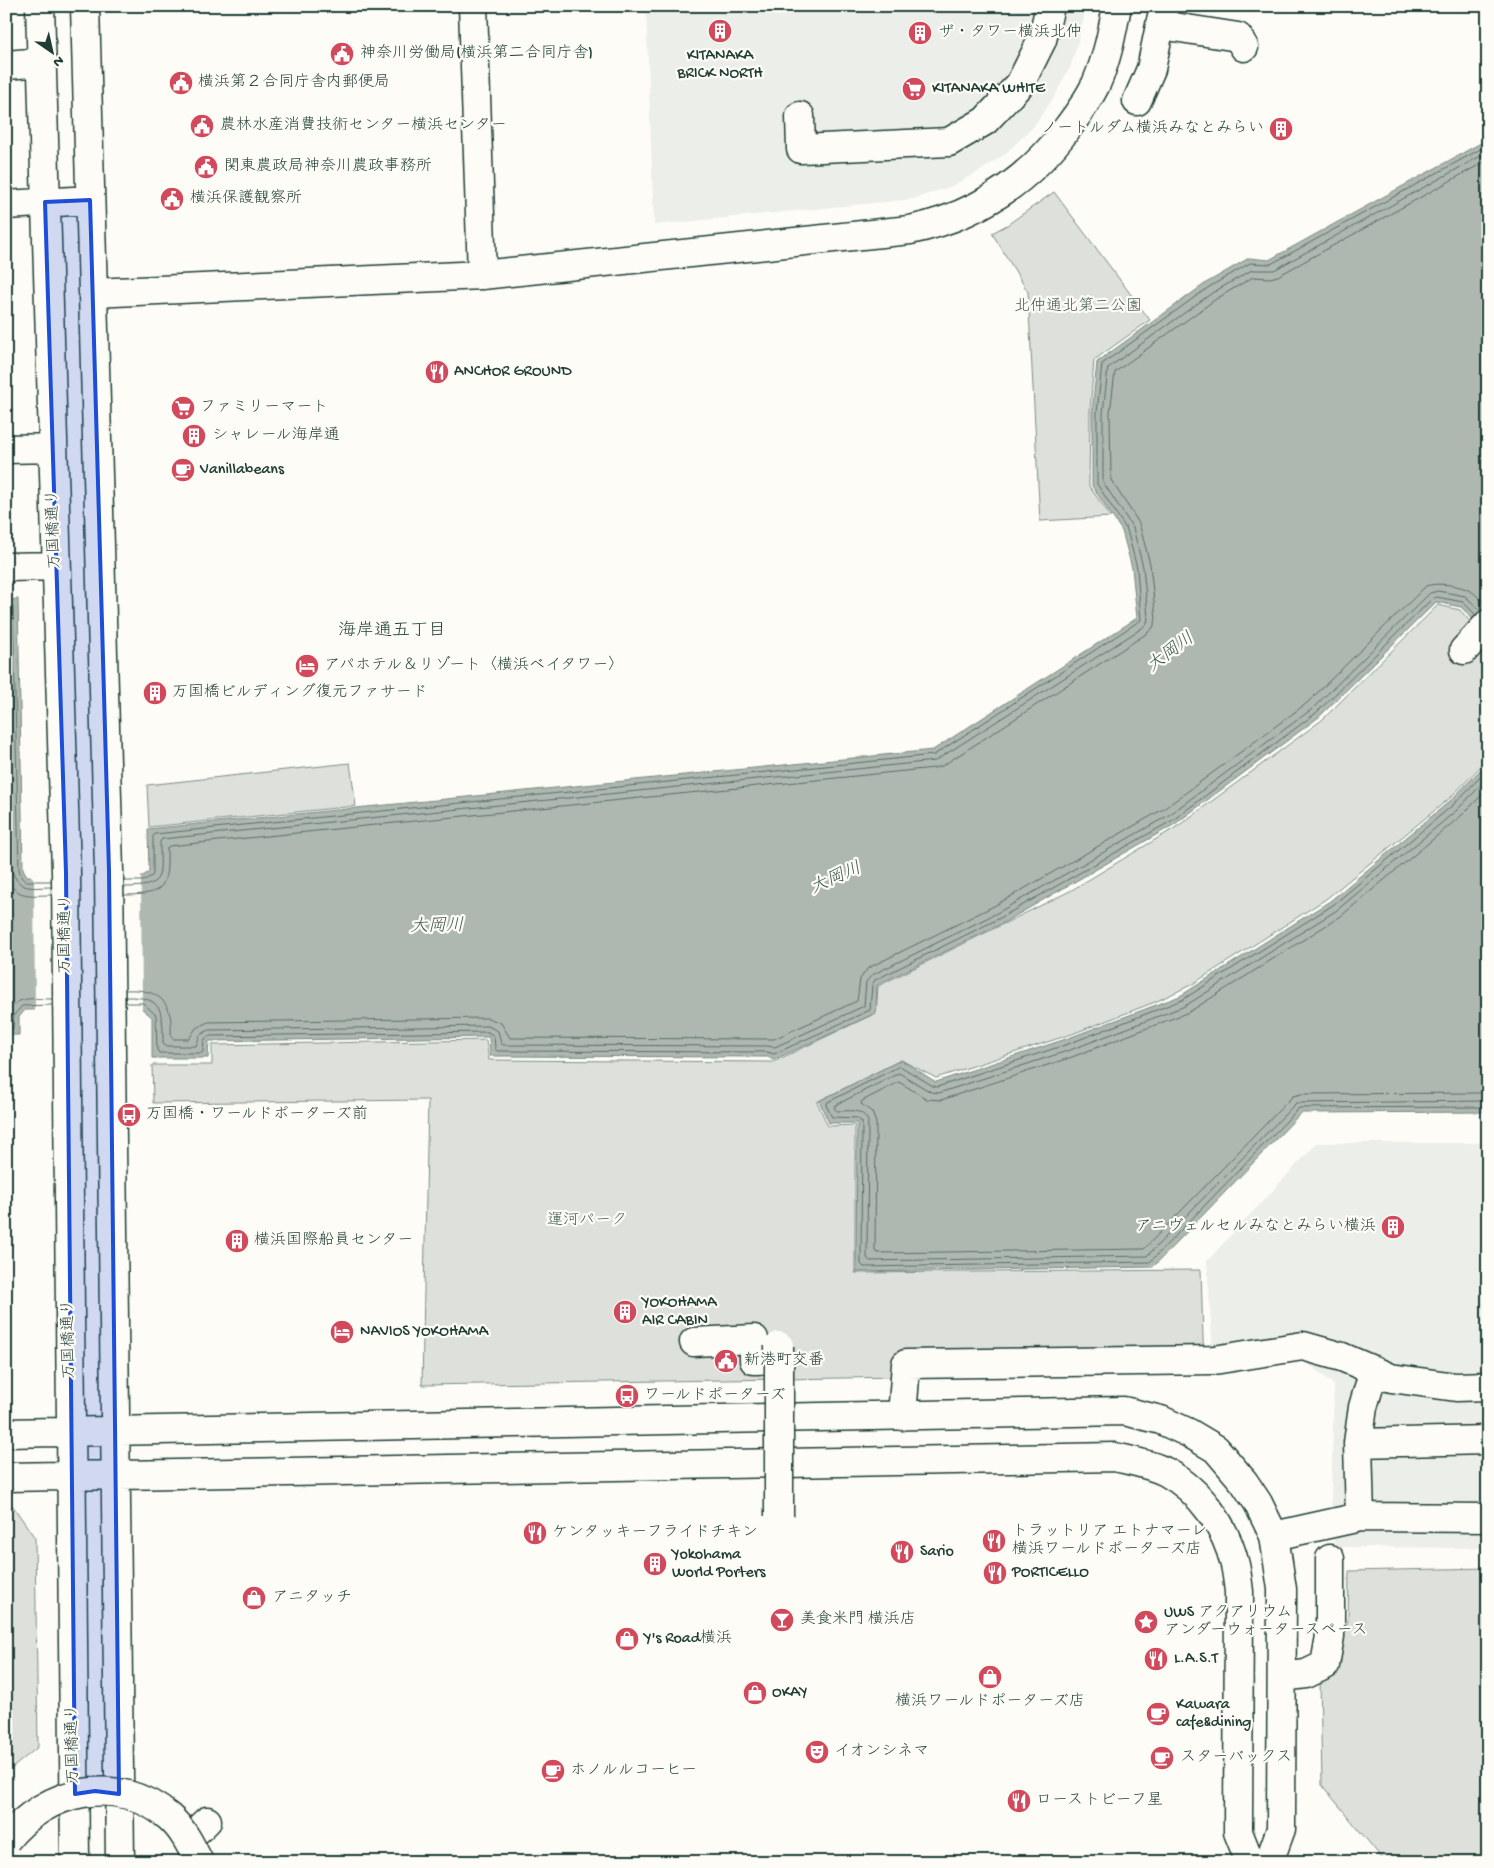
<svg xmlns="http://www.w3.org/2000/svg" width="1494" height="1868" viewBox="0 0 1494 1868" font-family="'Gochi Hand','Klee One',sans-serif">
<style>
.built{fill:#eceee9}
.green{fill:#dde0db;stroke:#7e8e88}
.water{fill:#aeb8b1;stroke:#75877f}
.pier{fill:#fdfcf7}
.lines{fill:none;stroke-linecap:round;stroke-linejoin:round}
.shore{stroke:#586e66;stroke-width:1}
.minor-casing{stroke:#1f3d34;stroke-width:31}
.minor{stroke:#fdfcf7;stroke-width:28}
.minor-bridge-casing{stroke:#1f3d34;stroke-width:31;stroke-linecap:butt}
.minor-bridge{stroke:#fdfcf7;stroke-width:28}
.marked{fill:#1d4ed8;fill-opacity:0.2;stroke:#1d4ed8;stroke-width:4;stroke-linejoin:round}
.labels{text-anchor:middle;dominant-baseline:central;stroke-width:4.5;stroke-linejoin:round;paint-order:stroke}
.poi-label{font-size:16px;fill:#1f3d34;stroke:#fdfcf7;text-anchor:start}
.park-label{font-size:16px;fill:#455e55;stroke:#fdfcf7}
.street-label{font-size:16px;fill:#1f3d34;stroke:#fdfcf7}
.neighbourhood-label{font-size:18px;fill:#1f3d34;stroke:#fdfcf7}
.water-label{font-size:18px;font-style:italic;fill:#435c53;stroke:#fdfcf7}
</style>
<rect width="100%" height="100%" fill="#fdfcf7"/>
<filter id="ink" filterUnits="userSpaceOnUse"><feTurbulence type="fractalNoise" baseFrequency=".02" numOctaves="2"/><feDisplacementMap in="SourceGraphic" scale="10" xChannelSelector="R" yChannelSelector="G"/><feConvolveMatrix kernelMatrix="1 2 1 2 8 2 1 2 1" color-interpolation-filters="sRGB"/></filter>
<g filter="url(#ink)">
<path class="built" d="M646 6H1086L1081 31 1071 65 1054 97 1033 127 1005 154 980 171 952 186 914 199 654 225Z
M1317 1143H1488V1548L1334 1547 1331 1498 1334 1385 1303 1359 1214 1369 1207 1261Z"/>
<path class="green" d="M1054 192 1150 320 1094 360 1090 412 1089 486 1111 517 1040 521 1028 292 992 233 1007 225Z
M1438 605 1460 610 1488 642V759L1450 798 1326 899 1191 985 1155 1002 1072 1034 936 1078 901 1060 817 1102 828 1126 855 1125V1273L1201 1270 1204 1372 422 1385 428 1100 153 1103 152 1065H212V1045L486 1040 489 1060 773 1062 876 1013 878 986 1070 891 1178 826 1322 720Z
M350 763 356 806 149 827 147 785Z
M6 1505 13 1506 35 1538 38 1747 6 1773Z
M1488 1568V1862H1385L1322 1785 1320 1678 1335 1661 1348 1620 1349 1571Z"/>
<path class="water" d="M1488 139V635L1461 607 1436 602 1319 717 1175 824 1003 923 877 985 876 1013 773 1060 768 1057 490 1056 489 1037 209 1041 208 1058H152V1017L141 1008 25 1010 19 1017V1035H6V600L18 599 23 869 27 876H143L149 872 148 829 933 750 1137 618 1132 568 1122 531 1092 486V412L1097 362 1206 283 1249 258 1269 260Z
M1488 762V1112L1301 1113 1153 1267 856 1272 857 1123H829L819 1101 901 1060 936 1082 1066 1039 1180 996 1330 901 1450 801Z"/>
<path class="pier" d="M28 873H141L142 1012 35 1013 34 879Z"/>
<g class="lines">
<path class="shore" d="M6 605H12L13 607 19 870 22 878 25 881H51
M6 611 12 871C20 892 32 887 51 887
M1488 769 1453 805 1333 905 1182 1000 1068 1044 937 1087 933 1086 900 1066 828 1102 826 1105 832 1117 857 1118 862 1122 861 1264 864 1267 1150 1262 1299 1108 1488 1107
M1488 778 1457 810 1337 910 1185 1006 1070 1050 939 1093 931 1092 899 1073 836 1105 834 1108 837 1111C849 1111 862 1108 868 1121L867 1258 870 1261 1147 1256 1296 1103 1488 1101
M1488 789 1462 815 1341 916 1189 1012 1072 1057 941 1100 927 1099 899 1082 862 1101 861 1104 872 1112 876 1123 875 1251 878 1253 1144 1249 1293 1096 1302 1094 1488 1093
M6 877C16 899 30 895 51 895
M124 881H143L153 875V836L155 834 934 755 1141 620 1137 568 1127 530 1097 484V413L1102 364 1209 287 1250 263 1271 264 1488 145
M124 887C166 887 160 878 160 842L162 839 935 761 1142 628 1147 623 1148 617 1143 567 1133 528 1103 482V413L1108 368 1212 293 1252 270H1274L1488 152
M124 895C165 895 168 887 167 848L169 846 934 768 942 766 1146 634 1153 628 1156 619 1150 564 1139 523 1111 480 1110 413 1115 372 1216 299 1253 277 1270 278 1278 276 1488 160
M125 990C143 989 163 992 169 1012 172 1020 171 1029 171 1037L173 1039H189L196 1028 208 1022 488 1018 501 1023 510 1038 774 1039 857 1001 860 979 868 968 994 906 1165 808 1307 703 1426 586C1436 582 1461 585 1470 591 1477 594 1482 602 1488 608
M125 997C164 996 163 1012 163 1044L166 1046H196L200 1035 209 1030 488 1026 498 1031 501 1043 503 1045 767 1046 775 1047 864 1006 866 982 872 975 997 913 1169 815 1312 709 1430 593 1438 591 1465 596 1481 611
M125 1003H143L156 1015 157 1050 159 1053H202L203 1051 204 1040 209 1036 488 1032 494 1036 495 1049 497 1051 767 1052 774 1054 870 1010 872 985 875 980 1000 918 1173 820 1316 713 1433 598 1437 597 1463 602 1476 615
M6 1024C8 1020 7 1016 9 1012 15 995 37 999 52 999
M6 1030 13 1029 14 1015 22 1006 52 1005"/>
<g class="minor-casing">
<path id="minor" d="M40 6 66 873 75 1862
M85 6 109 871 120 1862
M473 6 482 275
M1161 25 1238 37 1244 47
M6 65 42 62
M1137 101 1151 69 1164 6
M800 116 801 149 949 142 985 121 1020 84 1042 40 1050 6
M6 205 90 200
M93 293 482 275 910 230C977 216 1029 181 1069 126 1079 113 1089 98 1096 84 1107 59 1112 33 1117 6
M6 449 53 448
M6 567 56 566
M1464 650 1488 624
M694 1342 754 1339V1360L780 1359
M902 1416 906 1364 1214 1360 1303 1346 1342 1357 1391 1378 1456 1387 1488 1386
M6 1433 1124 1411 1161 1420 1189 1433 1216 1449 1244 1482 1258 1503 1274 1536 1282 1589 1281 1829 1269 1862
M1358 1443 1488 1440
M6 1477 1115 1457C1132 1461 1150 1464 1166 1472 1201 1491 1226 1527 1235 1565 1237 1574 1238 1583 1239 1592L1238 1832 1250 1862
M1360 1517 1358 1443 1363 1407 1374 1370
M1274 1536 1360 1517 1488 1518
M1282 1677 1306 1674 1325 1665 1330 1636V1559
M188 1839 207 1821"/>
</g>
<use href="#minor" class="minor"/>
<g class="minor-bridge-casing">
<path id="minor-bridge" d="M779 1346V1516
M6 1840C46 1789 118 1773 169 1817 183 1829 191 1846 199 1862"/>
</g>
<use href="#minor-bridge" class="minor-bridge"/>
</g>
</g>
<path class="marked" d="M90 200 109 871 119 1794 95 1791 75 1794 66 873 45 202Z"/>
<defs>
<g id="building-disc" transform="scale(1.25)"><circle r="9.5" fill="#d1495b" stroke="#fdfcf7"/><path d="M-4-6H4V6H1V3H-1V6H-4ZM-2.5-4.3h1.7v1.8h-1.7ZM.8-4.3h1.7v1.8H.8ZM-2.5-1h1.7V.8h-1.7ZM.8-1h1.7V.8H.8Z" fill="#fff"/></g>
<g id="civic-disc" transform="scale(1.25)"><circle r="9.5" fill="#d1495b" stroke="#fdfcf7"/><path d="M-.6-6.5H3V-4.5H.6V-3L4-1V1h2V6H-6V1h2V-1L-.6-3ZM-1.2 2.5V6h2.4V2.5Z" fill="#fff"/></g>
<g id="supermarket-disc" transform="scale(1.25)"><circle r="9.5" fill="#d1495b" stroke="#fdfcf7"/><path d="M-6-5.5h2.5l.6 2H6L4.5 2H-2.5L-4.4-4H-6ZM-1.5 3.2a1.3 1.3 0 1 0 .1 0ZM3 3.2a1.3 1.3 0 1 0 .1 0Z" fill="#fff"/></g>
<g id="restaurant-disc" transform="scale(1.25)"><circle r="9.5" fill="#d1495b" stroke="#fdfcf7"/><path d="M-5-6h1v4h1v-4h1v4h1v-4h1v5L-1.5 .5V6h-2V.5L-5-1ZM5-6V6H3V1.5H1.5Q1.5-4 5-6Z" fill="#fff"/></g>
<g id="cafe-disc" transform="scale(1.25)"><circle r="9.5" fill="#d1495b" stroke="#fdfcf7"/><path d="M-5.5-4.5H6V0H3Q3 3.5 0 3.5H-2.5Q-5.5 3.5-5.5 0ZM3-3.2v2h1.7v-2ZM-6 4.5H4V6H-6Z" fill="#fff"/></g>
<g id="hotel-disc" transform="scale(1.25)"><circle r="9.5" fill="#d1495b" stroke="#fdfcf7"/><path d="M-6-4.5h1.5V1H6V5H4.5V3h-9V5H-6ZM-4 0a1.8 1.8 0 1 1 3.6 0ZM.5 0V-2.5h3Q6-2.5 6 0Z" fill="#fff"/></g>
<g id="bus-disc" transform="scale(1.25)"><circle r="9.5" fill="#d1495b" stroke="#fdfcf7"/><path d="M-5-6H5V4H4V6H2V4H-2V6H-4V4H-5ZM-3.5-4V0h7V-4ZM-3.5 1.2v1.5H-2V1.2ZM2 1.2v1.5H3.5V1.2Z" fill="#fff"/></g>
<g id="shop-disc" transform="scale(1.25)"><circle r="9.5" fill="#d1495b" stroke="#fdfcf7"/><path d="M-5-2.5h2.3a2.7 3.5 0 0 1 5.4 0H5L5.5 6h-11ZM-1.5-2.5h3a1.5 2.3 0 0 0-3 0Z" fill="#fff"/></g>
<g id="bar-disc" transform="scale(1.25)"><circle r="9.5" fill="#d1495b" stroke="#fdfcf7"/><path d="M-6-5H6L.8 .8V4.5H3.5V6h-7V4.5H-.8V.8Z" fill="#fff"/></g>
<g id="sight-disc" transform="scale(1.25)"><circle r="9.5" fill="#d1495b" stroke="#fdfcf7"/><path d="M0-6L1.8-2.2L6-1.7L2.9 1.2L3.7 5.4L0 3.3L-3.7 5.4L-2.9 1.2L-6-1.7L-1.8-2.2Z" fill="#fff"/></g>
<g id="theatre-disc" transform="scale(1.25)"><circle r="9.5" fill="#d1495b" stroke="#fdfcf7"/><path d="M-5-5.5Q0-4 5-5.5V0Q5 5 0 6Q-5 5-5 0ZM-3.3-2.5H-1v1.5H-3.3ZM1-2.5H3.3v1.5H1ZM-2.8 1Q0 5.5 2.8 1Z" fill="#fff"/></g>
</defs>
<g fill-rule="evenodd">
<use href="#building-disc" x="720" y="31"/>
<use href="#building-disc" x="920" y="33"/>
<use href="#civic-disc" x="342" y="54"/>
<use href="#civic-disc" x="181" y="83"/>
<use href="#supermarket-disc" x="914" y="89"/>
<use href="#civic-disc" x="202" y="126"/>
<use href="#building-disc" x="1281" y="129"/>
<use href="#civic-disc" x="206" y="167"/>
<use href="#civic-disc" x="172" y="199"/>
<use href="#restaurant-disc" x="437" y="372"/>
<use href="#supermarket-disc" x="183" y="408"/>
<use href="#building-disc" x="194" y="436"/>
<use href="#cafe-disc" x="183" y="470"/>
<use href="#hotel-disc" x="307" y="666"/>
<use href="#building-disc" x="155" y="693"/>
<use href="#bus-disc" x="129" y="1115"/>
<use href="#building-disc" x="1393" y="1227"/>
<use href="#building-disc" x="237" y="1241"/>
<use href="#building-disc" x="625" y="1312"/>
<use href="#hotel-disc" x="342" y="1332"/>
<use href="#civic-disc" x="726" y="1361"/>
<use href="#bus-disc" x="627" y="1396"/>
<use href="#restaurant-disc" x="535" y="1533"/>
<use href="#restaurant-disc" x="994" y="1541"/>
<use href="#restaurant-disc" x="902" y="1552"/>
<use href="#building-disc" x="655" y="1564"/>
<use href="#restaurant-disc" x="995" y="1573"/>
<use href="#shop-disc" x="254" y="1598"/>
<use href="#bar-disc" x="782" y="1620"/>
<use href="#sight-disc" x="1146" y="1622"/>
<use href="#shop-disc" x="627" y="1639"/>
<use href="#restaurant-disc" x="1156" y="1659"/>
<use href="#shop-disc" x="990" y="1677"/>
<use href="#shop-disc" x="755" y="1693"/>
<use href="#cafe-disc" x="1158" y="1714"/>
<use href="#theatre-disc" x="817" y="1752"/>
<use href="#cafe-disc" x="1162" y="1758"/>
<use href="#cafe-disc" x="553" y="1771"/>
<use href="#restaurant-disc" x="1019" y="1801"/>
</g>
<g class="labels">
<g class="poi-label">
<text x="938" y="33">ザ・タワー横浜北仲</text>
<text x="360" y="54">神奈川労働局(横浜第二合同庁舎)</text>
<text x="720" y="56" text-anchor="middle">KITANAKA<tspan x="720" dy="18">BRICK NORTH</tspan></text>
<text x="198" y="83">横浜第２合同庁舎内郵便局</text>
<text x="932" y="89">KITANAKA WHITE</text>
<text x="220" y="126">農林水産消費技術センター横浜センター</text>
<text x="1264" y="129" text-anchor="end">ノートルダム横浜みなとみらい</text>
<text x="224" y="167">関東農政局神奈川農政事務所</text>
<text x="190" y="199">横浜保護観察所</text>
<text x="454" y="372">ANCHOR GROUND</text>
<text x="200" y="408">ファミリーマート</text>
<text x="212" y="436">シャレール海岸通</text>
<text x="200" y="470">Vanillabeans</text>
<text x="324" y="666">アパホテル＆リゾート〈横浜ベイタワー〉</text>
<text x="172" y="693">万国橋ビルディング復元ファサード</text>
<text x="146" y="1115">万国橋・ワールドポーターズ前</text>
<text x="1376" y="1227" text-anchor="end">アニヴェルセルみなとみらい横浜</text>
<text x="254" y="1241">横浜国際船員センター</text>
<text x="642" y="1303">YOKOHAMA<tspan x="642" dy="18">AIR CABIN</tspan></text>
<text x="360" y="1332">NAVIOS YOKOHAMA</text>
<text x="744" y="1361">新港町交番</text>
<text x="644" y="1396">ワールドポーターズ</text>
<text x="1012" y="1532">トラットリア エトナマーレ<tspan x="1012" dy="18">横浜ワールドポーターズ店</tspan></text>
<text x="552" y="1533">ケンタッキーフライドチキン</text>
<text x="920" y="1552">Sario</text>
<text x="672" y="1555">Yokohama<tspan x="672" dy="18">World Porters</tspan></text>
<text x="1012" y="1573">PORTICELLO</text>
<text x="272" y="1598">アニタッチ</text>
<text x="1164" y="1613">UWS アクアリウム<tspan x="1164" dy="18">アンダーウォータースペース</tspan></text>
<text x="800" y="1620">美食米門 横浜店</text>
<text x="644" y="1639">Y's Road横浜</text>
<text x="1174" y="1659">L.A.S.T</text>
<text x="772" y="1693">OKAY</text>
<text x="990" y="1702" text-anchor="middle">横浜ワールドポーターズ店</text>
<text x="1176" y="1705">Kawara<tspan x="1176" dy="18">cafe&amp;dining</tspan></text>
<text x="834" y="1752">イオンシネマ</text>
<text x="1180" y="1758">スターバックス</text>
<text x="570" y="1771">ホノルルコーヒー</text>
<text x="1036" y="1801">ローストビーフ星</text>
</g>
<g class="park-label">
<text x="1078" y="307">北仲通北第二公園</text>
<text x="587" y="1221">運河パーク</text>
</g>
<g class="street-label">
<text transform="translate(55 529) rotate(-92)">万国橋通り</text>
<text transform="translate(66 934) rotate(-90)">万国橋通り</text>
<text transform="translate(70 1339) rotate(-91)">万国橋通り</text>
<text transform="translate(74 1744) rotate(-91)">万国橋通り</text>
</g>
<g class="neighbourhood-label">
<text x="392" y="631">海岸通五丁目</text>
</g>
<g class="water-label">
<text transform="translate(1171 653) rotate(-37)">大岡川</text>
<text transform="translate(836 879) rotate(-24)">大岡川</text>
<text transform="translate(437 927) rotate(-1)">大岡川</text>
</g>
</g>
<rect width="1494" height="1868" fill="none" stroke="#fdfcf7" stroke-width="25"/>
<rect x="12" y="12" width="1469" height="1843" fill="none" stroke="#1f3d34" stroke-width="2" filter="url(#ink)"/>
<g transform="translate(52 52) rotate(146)" stroke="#fdfcf7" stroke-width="4" paint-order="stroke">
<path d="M0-4L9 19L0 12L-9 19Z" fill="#1f3d34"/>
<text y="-8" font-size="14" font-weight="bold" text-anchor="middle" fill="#1f3d34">N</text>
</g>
</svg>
